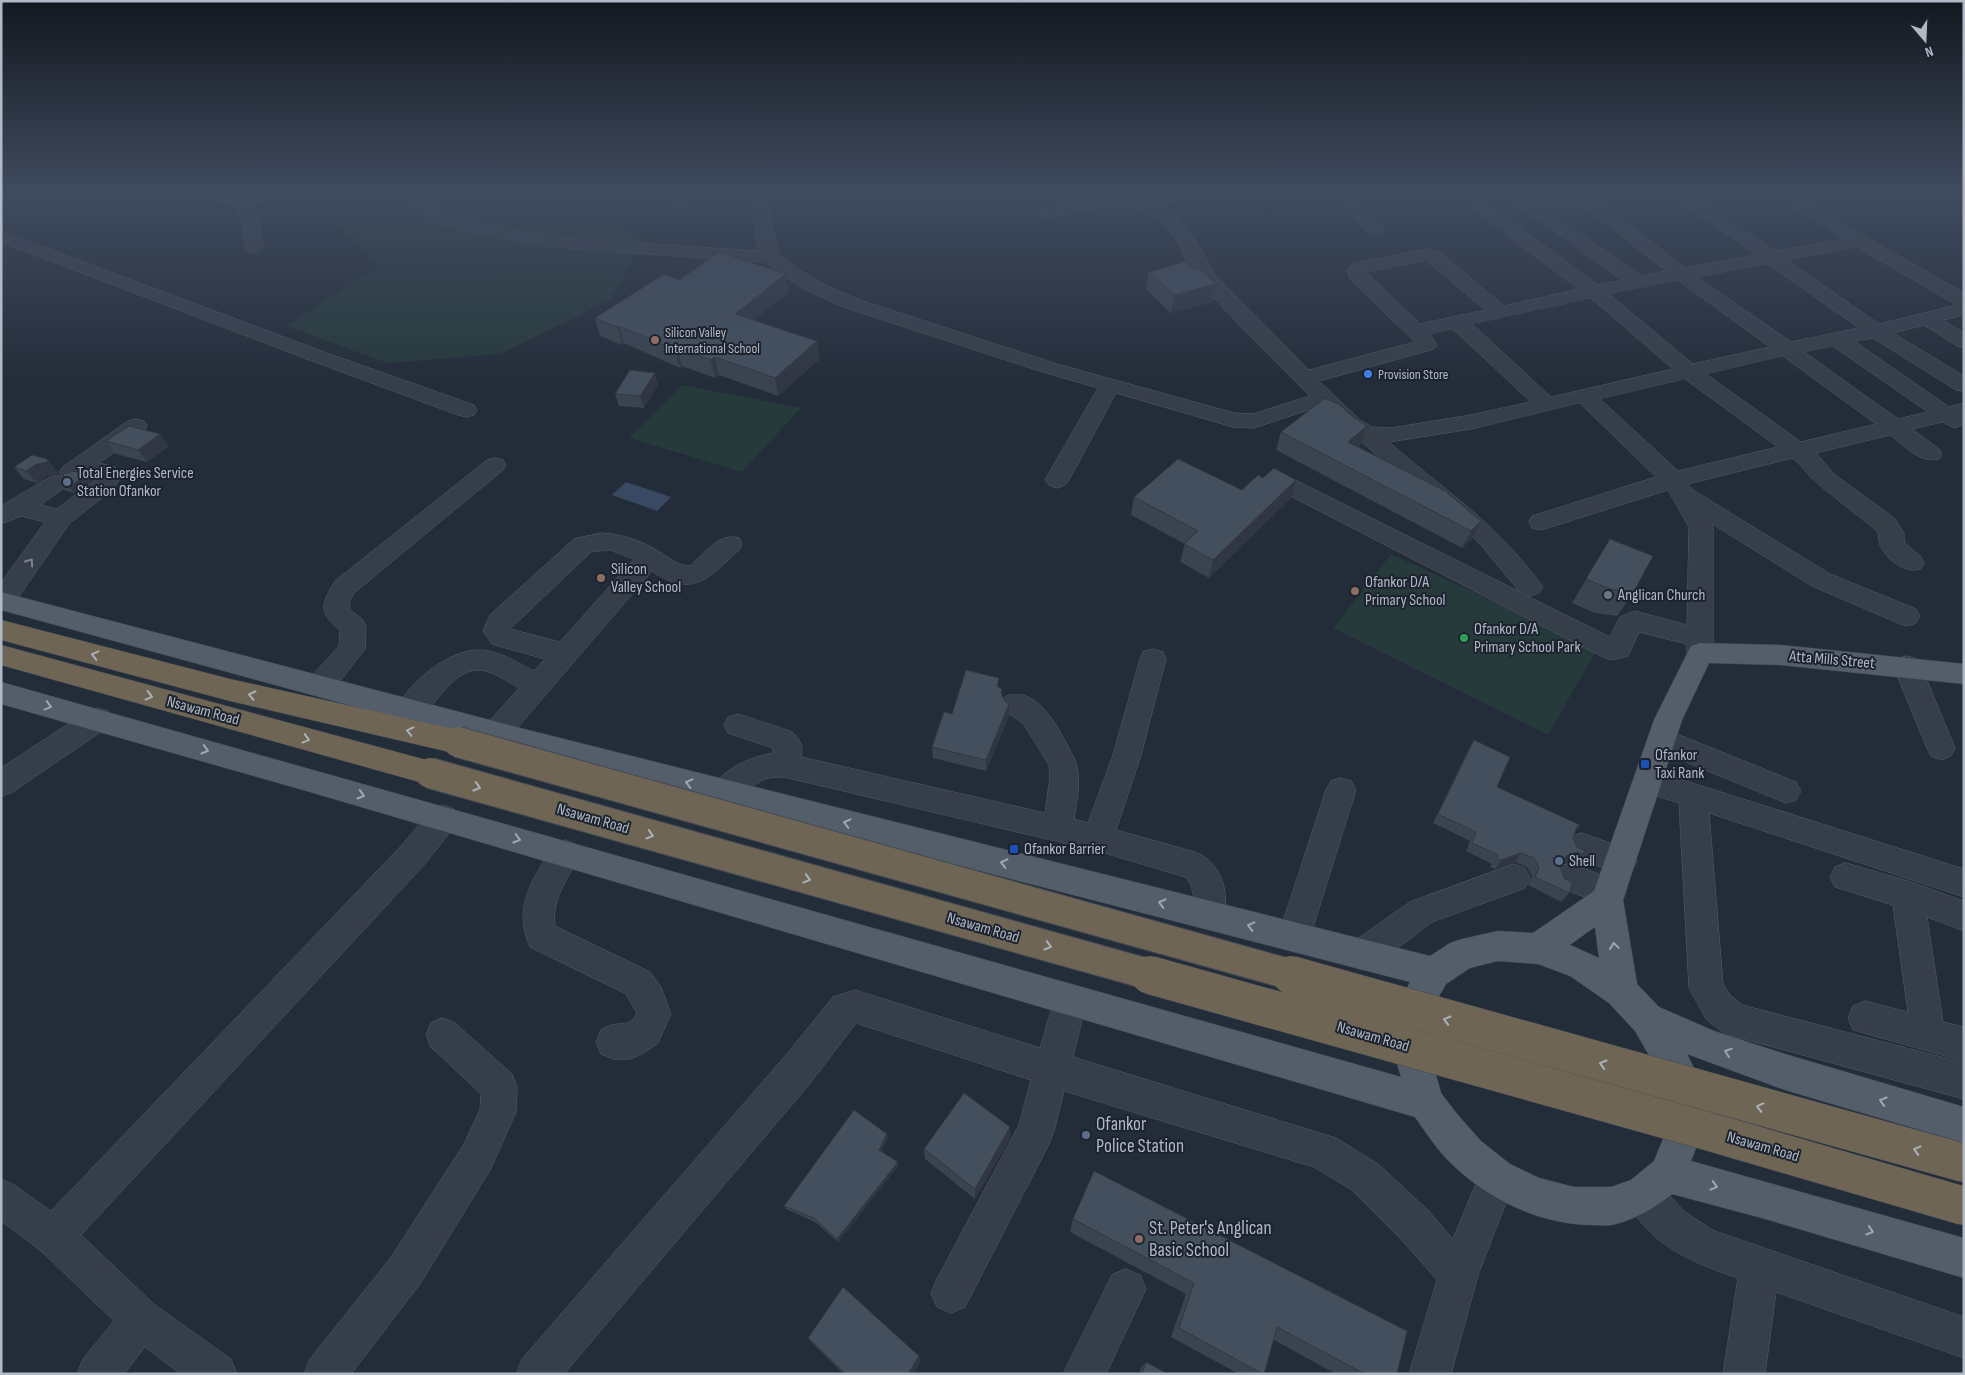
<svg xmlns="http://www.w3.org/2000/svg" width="1965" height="1375" viewBox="0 0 1965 1375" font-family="'Sofia Sans Condensed',sans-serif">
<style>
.green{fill:#26393b}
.water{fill:#394962}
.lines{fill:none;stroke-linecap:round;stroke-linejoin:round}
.minor-casing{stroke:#545c67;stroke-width:1}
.major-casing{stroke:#404753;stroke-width:1}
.highway-casing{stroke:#414954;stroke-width:1}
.minor{fill:#363e4a;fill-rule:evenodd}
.major{fill:#545d6a;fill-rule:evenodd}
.highway{fill:#6f6554;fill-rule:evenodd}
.highway-bridge-far1-casing{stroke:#414954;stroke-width:32;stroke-linecap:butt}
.highway-bridge-casing{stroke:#414954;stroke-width:39;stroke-linecap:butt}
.highway-bridge-far1{stroke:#6f6554;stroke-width:30}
.highway-bridge{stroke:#6f6554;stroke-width:38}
.wall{fill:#3a4451}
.shaded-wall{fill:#303742}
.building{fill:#444f5e;stroke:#303742}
.oneway{stroke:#7a828e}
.oneway2{stroke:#aab1bb}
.oneway3{stroke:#9ea7b4}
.education-dot{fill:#8d6e63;stroke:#1c232e;stroke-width:2}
.shop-dot{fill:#3f7fe0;stroke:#1c232e;stroke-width:2}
.service-dot{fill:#5c6f8a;stroke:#1c232e;stroke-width:2}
.worship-dot{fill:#6b7280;stroke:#1c232e;stroke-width:2}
.leisure-dot{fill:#2e9e5b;stroke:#1c232e;stroke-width:2}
.transit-dot{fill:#1a4fb4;stroke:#1c232e;stroke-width:2}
.labels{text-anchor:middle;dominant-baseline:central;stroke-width:4;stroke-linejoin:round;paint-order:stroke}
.far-poi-label{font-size:14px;fill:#b1b9c6;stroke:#1c232e;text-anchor:start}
.poi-label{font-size:16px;fill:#b1b9c6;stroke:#1c232e;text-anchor:start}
.street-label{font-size:16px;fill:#b1b9c6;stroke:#1c232e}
.near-poi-label{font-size:19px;fill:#b1b9c6;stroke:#1c232e;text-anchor:start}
</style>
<rect width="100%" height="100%" fill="#232c39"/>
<path class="green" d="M306 193H582L579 201 643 238 611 300 500 354 387 363 286 326 380 266Z
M682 385 801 408 742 472 629 438Z
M1391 554 1597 649 1548 735 1333 628Z"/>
<path class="water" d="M626 482 671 497 657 511 612 495Z"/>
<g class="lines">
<g class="minor-casing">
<path id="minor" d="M202 193H227L242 197 255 193H277L275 197 253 205 259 219 263 247 260 251 254 253 248 251 245 247 241 219 236 206 204 197Z
M397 193H417L451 217 502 228 574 239 759 251 748 193H765L779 255C803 275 831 288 860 300L1057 364 1234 413 1253 414 1310 396C1274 359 1233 321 1201 283 1178 255 1179 223 1138 209 1112 201 1073 213 1047 218L1041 217 1038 213 1041 209 1098 198 1121 197 1140 199 1171 193H1202L1200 197 1158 206 1179 219 1194 238 1215 275 1309 370 1415 342 1350 279 1347 270 1354 263 1428 249 1442 254 1504 306 1579 289 1473 210 1470 206 1473 202 1479 201 1485 202 1598 285 1622 280 1506 197 1504 193H1523L1533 200 1570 194 1598 200 1685 268 1756 255 1674 197 1672 193H1691L1775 251 1844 239 1778 197 1775 193H1795L1866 237 1964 293V315L1943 320 1964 333V348L1957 346 1924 325 1893 333 1964 376V391L1956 390 1873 338 1854 341 1949 407 1964 403V424L1955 428 1942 422 1912 429 1939 449 1942 454 1939 459C1920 464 1904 445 1890 435L1816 453 1834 474 1894 518 1904 533V542L1921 557 1924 563 1921 569C1904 574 1887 560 1880 545 1878 539 1880 535 1876 530L1818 484C1808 476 1803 466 1793 458L1688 484 1693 490 1830 574 1916 609 1920 616 1916 623 1907 626 1898 623 1812 586 1711 523 1713 527V653L1709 660 1700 663 1691 660 1687 653V644L1639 632 1628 656 1612 660 1603 657 1273 487 1269 482 1273 477 1281 474 1289 477 1520 592 1480 544 1463 528 1407 483 1359 439 1344 430 1320 406 1254 428 1233 427 1116 393 1069 480 1065 485 1057 488 1049 485 1045 480 1098 388 1043 372 846 308 802 288 765 262 574 249 502 238 439 225ZM1570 204 1586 208 1666 271 1641 276 1545 208ZM1857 247 1957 305 1879 324 1787 260ZM1426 261 1428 262 1485 310 1420 324 1366 272ZM1768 264 1859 328 1791 342 1697 277ZM1678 280 1770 347 1693 364 1609 294ZM1591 298 1673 369 1551 397 1472 324ZM1453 329 1531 402 1471 415 1391 428 1372 427 1360 420 1319 381 1434 349 1437 345 1430 334ZM1833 346 1928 412 1898 419 1804 352ZM1783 356 1876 424 1801 442 1706 374ZM1685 379 1778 447 1678 471 1600 399ZM1580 403 1656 477 1532 516 1529 522 1532 528 1541 530 1668 490 1689 527 1687 625 1635 611 1620 617 1610 637 1525 595 1530 596 1539 593 1543 587C1536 576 1527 567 1519 557 1480 512 1433 481 1389 442L1471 429Z
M1332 193H1349L1381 226 1384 230 1381 234 1375 235 1369 234Z
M1 231 321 351 474 405 477 410 474 415 466 417 458 415 307 359 1 242Z
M136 419 144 421 147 426 144 431 99 463 115 467 120 479 113 489 69 524 11 608 1 610V583L45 522 21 516 1 524V506L48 478 56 475 63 477 59 472 63 467 128 421ZM83 474 96 477V479L57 509 40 505 64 488 68 483 64 478 71 479Z
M495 458 503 460 506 465 503 470 354 593 349 603 350 610 362 619 366 626 365 649 330 694 320 697 310 694 306 686 310 678 339 646 340 630C317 612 322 603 335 581L487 460Z
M602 533C622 534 642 541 658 551 669 557 677 566 690 566 704 554 719 532 739 538L742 544 739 550C708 578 694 599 652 571L506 741 496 744 486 741 482 733 486 725 519 688C508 682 493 671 480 670 447 669 433 718 410 721 407 721 402 719 399 718L395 710C409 683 448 649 480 650 498 650 518 663 534 671L545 659 492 644 483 631 490 615 574 539ZM610 550 634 559 560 642 510 629 591 552Z
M1153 649 1163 652 1166 659 1141 755 1116 830 1195 852C1224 863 1232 899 1220 925L1209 930 1198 925C1190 908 1199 891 1185 877L1098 851 784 777C778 777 771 777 765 779 744 788 738 809 714 801L709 792C720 770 750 757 773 753V750L770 747 728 733 724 725 728 717 738 714 790 731C799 737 804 746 801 757L1045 813 1050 777 1049 765 1023 723 1006 712 1002 704 1006 696C1040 685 1060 732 1073 756 1083 776 1077 798 1074 819L1088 823 1113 755 1140 659 1143 652Z
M1907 656 1917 659 1921 666 1955 748 1951 756 1941 760 1931 756 1927 748 1893 666 1897 659Z
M98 708 108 711 112 719 108 727 11 793 1 796V768L88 711Z
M1662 728 1796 782 1801 791 1796 800 1786 803 1652 748 1648 740 1652 732Z
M1648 769 1964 869V897L1709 813 1723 984 1730 995 1742 1005 1964 1063V1099L1733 1036 1721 1031 1706 1019 1689 988 1679 803 1638 790 1633 781 1638 772Z
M1341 778 1351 781 1356 790 1310 937 1306 948 1294 952 1282 948 1278 937 1326 790 1331 781Z
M443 805 454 809 458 818 454 827 424 865 81 1235 155 1305 231 1359 237 1374H181L145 1347 124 1374H77L83 1359 114 1321 40 1250 1 1221V1179L14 1185 51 1211 402 845 432 809Z
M1582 833 1632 851 1637 861 1632 871 1621 875 1571 855 1567 846 1571 837Z
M565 840 576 844 580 854C569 878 551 898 555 926L650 972 661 987 671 1014 658 1043 642 1054 630 1059H613L601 1054 596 1042 601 1030C604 1028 609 1026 612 1025 624 1022 630 1027 637 1013L626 994 530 947C512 905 533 880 554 844Z
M1570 863 1621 883 1626 893 1621 903 1610 907 1559 887 1554 877 1559 867Z
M1846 863 1908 881 1964 901V931L1927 917 1943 1022 1964 1027V1061L1853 1030 1848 1018 1853 1006 1865 1001 1908 1012 1893 905 1835 887 1830 877 1835 867Z
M1514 864 1525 868 1530 878 1525 888 1432 922 1374 966 1362 970 1350 966 1345 955 1350 944 1410 902Z
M1070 984 1082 988 1087 1000 1073 1057 1336 1138 1378 1164 1428 1210 1453 1239 1484 1164 1497 1158 1510 1164 1516 1177 1478 1275 1451 1374H1409L1437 1280 1400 1238 1352 1190 1314 1167 1064 1091 1054 1131 1049 1144 965 1307 951 1313 937 1307 931 1293 937 1279 1019 1125 1031 1080 856 1023 812 1081 564 1374H516L522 1359 786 1055 833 997 855 990 1040 1048 1058 988Z
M443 1018 455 1023 512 1074 517 1087 516 1112 490 1170 420 1284 351 1374H304L310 1359 392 1256 464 1144 480 1110 481 1094 431 1047 426 1035 431 1023Z
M1643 1175 1656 1181 1684 1211 1712 1230 1964 1317V1358L1776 1292 1765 1374H1723L1738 1278C1691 1262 1644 1243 1624 1194L1630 1181Z
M1126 1269 1140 1275 1146 1289 1106 1374H1063L1112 1275Z"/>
</g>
<g class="major-casing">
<path id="major" d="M1954 193H1964V198L1957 197Z
M1 592 528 730 1430 956 1450 943 1462 939 1498 931 1533 933 1594 891 1654 720 1691 646 1700 643 1781 645 1964 664V684L1781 665 1709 663 1682 720 1623 900 1637 984 1659 1007 1714 1031 1785 1054 1964 1107V1143L1785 1090 1687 1054 1696 1072 1704 1127 1691 1161 1964 1238V1278L1762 1218 1672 1194C1655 1208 1634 1220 1612 1225 1606 1226 1599 1225 1593 1225 1543 1225 1491 1201 1455 1167 1439 1153 1427 1134 1415 1117L310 792 1 704V682L1401 1077 1393 1050 1397 1007 1410 982 528 754 1 610ZM1595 927 1599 958 1570 945ZM1498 961 1538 964 1570 976 1609 1003 1635 1031 1661 1076 1668 1127 1654 1161 1631 1180 1611 1187H1574L1539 1178 1510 1164 1481 1141 1457 1114 1441 1093 1429 1050 1431 1010 1446 984 1470 968Z"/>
</g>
<g class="highway-casing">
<path id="highway" d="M1 620 230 679 458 730 468 734 472 742 468 750 458 754 230 701 1 640Z
M1 645 430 761 440 764 445 773 440 782 430 785 1 665Z"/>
</g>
<use href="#minor" class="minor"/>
<use href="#major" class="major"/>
<use href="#highway" class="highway"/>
<g class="highway-bridge-far1-casing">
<path id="highway-bridge-far1" d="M458 742 1296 976
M430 773 1155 976"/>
</g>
<g class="highway-bridge-casing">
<path id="highway-bridge" d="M1150 975 1700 1129 1964 1206
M1291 975 1964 1163"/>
</g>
<use href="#highway-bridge-far1" class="highway-bridge-far1"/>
<use href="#highway-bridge" class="highway-bridge"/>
</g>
<path class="wall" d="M11 192H65L67 194 38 206 13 195Z
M933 192H969V202L940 206Z
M1192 269 1213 302 1171 313 1146 289 1149 272Z
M679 280 789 292 753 320 820 359 778 396 719 375 715 378 682 366 680 368 624 343 622 345 600 336 595 318Z
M658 385 644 408 619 406 615 394Z
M1281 432 1361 444 1358 446 1481 521 1472 539 1462 548 1276 450Z
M106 441 169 446 147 462 116 454Z
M14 467 57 471 58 474 47 476 37 483 24 479Z
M86 475 91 481 74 493 64 490 59 484Z
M1242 490 1291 498 1209 578 1180 562 1185 544 1131 515 1134 497Z
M1610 539 1633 593 1617 616 1595 613 1572 603Z
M999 686 1009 716 986 771 933 758 932 747 952 714Z
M1474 740 1497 787 1580 825 1575 832 1573 838 1577 847 1583 854 1576 863 1569 861 1561 864 1560 867 1569 893 1561 902 1528 885 1532 877 1527 867 1515 862 1495 869 1490 867 1492 864 1466 851 1470 841 1433 823 1468 750Z
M1010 1127V1139L975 1199 925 1159 924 1149Z
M888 1138 881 1152 898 1166 838 1242 815 1222 786 1209 784 1206Z
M1073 1219 1397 1374H1336L1274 1340 1264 1374H1239L1171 1337 1186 1294 1070 1232Z
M808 1338 919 1356 921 1361 913 1374H844L813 1344Z
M1146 1362 1168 1374H1139L1141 1368Z"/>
<path class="shaded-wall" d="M36 192H65L67 194 38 206 30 195Z
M692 192 693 207 671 210 668 198Z
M957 192H969V202L940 206 939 195Z
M786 274 789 292 738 331 735 314Z
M1216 284 1213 302 1171 313 1174 295Z
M619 326 624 343 622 345 617 327Z
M817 341 820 359 778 396 775 378Z
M677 348 682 366 680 368 675 350Z
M715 357 719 375 715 378 711 360Z
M655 373 658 385 644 408 640 396Z
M1367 426 1361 444 1342 460 1348 442Z
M160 434 169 446 147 462 138 450Z
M47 459 57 471 58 474 47 476 37 483 26 471Z
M86 475 91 481 74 493 69 487Z
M1296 480 1291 498 1209 578 1213 560Z
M1481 521 1472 539 1462 548 1471 531Z
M1009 704V716L986 771V760Z
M1577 852 1569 861 1558 865 1566 856Z
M1521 853 1515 862 1495 869 1501 860Z
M1010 1127V1139L975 1199V1189Z
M887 1134 888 1138 880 1154 879 1150Z
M898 1162V1166L838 1242 837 1239Z
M919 1356 921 1361 913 1374H908Z"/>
<path class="building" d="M24 192H36L30 195Z
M668 192H691V196L668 198Z
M938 192H957L939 195Z
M719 252 786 274 735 314 817 341 775 378 715 357 711 360 677 348 675 350 619 326 617 327 595 318 664 274 679 280Z
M1185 262 1192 269 1198 268 1216 284 1174 295 1149 272Z
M630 370 655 373 640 396 615 394Z
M1325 398 1340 405 1349 414 1367 426 1348 442 1445 491 1481 521 1471 531 1281 432Z
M129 426 160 434 138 450 106 441Z
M32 455 47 459 48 462 37 464 26 471 14 467Z
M1178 459 1242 490 1258 475 1263 478 1274 468 1296 480 1213 560 1184 544 1198 531 1134 497Z
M74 471 86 475 69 487 59 484 64 478 63 474Z
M1610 539 1653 556 1633 593 1610 589 1586 579Z
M966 670 999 678 997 686 1002 689 1001 693 1005 701 1009 704 986 760 932 747 944 712 952 714Z
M1474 740 1510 757 1497 787 1580 825 1577 827 1573 838 1577 847 1585 851 1583 854 1577 852 1566 856 1560 867 1565 879 1573 883 1569 893 1535 877 1539 868 1534 858 1521 853 1501 860 1497 858 1498 855 1472 843 1476 832 1438 814Z
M964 1093 1010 1127 975 1189 924 1149Z
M854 1110 887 1134 879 1150 898 1162 837 1239 814 1218 784 1206Z
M1094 1171 1407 1331 1397 1374H1365L1277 1327 1264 1374H1263L1179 1328 1194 1283 1073 1219Z
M843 1287 919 1356 908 1374H846L808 1338Z
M1146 1362 1168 1374H1142Z"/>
<defs><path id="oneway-chevron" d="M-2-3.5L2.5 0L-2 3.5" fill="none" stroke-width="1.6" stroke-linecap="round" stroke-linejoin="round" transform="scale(1.25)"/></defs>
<use class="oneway" href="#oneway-chevron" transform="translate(30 562) rotate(-55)"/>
<g class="oneway2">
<use href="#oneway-chevron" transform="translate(95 655) rotate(-165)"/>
<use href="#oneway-chevron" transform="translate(252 695) rotate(-167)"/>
<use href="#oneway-chevron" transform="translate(149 696) rotate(15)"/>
<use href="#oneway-chevron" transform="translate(410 731) rotate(-167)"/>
<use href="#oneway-chevron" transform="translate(306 739) rotate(15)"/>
<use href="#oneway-chevron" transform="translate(477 787) rotate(16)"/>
<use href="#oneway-chevron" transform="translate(650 835) rotate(16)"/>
<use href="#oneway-chevron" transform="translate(807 879) rotate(16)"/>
<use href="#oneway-chevron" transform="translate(1048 946) rotate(16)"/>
<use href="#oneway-chevron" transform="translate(1447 1020) rotate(-164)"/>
<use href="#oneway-chevron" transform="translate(1603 1064) rotate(-164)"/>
<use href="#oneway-chevron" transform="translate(1760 1107) rotate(-165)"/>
<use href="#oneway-chevron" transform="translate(1917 1150) rotate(-165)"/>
</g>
<g class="oneway3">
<use href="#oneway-chevron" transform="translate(48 706) rotate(15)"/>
<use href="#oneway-chevron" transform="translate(205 750) rotate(16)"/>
<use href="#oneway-chevron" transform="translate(689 783) rotate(-166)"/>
<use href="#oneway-chevron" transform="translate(361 795) rotate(16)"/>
<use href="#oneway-chevron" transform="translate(847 823) rotate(-166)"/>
<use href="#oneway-chevron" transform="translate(517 839) rotate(16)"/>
<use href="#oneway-chevron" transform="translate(1004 863) rotate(-166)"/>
<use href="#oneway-chevron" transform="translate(1162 903) rotate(-166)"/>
<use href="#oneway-chevron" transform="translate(1251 926) rotate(-166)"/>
<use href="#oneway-chevron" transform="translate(1614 946) rotate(-98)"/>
<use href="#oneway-chevron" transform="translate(1728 1052) rotate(-161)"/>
<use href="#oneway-chevron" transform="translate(1883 1101) rotate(-163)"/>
<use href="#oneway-chevron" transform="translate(1714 1186) rotate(15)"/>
<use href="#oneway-chevron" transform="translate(1870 1231) rotate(16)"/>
</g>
<linearGradient id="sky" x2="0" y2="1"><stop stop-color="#13181f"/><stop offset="0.5" stop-color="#3f4b5f"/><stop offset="1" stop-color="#3f4b5f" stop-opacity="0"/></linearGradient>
<rect width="1965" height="385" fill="url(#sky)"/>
<g class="education-dot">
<circle cx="655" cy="340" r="5"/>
<circle cx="601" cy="578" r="5"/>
<circle cx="1355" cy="591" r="5"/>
<circle cx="1139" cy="1239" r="5"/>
</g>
<circle class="shop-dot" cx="1368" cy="374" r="5"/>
<g class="service-dot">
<circle cx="67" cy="482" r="5"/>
<circle cx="1559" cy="861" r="5"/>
<circle cx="1086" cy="1135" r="5"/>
</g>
<circle class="worship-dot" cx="1608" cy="595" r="5"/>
<circle class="leisure-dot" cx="1464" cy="638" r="5"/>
<g class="transit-dot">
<rect x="1640" y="759" width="10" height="10" rx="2.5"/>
<rect x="1009" y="844" width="10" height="10" rx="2.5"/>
</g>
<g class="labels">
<g class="far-poi-label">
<text x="665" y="332">Silicon Valley<tspan x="665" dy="16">International School</tspan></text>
<text x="1378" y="374">Provision Store</text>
</g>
<g class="poi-label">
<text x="77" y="473">Total Energies Service<tspan x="77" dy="18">Station Ofankor</tspan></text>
<text x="611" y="569">Silicon<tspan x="611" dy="18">Valley School</tspan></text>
<text x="1365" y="582">Ofankor D/A<tspan x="1365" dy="18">Primary School</tspan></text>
<text x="1618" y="595">Anglican Church</text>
<text x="1474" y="629">Ofankor D/A<tspan x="1474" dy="18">Primary School Park</tspan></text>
<text x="1655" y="755">Ofankor<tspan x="1655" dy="18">Taxi Rank</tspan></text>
<text x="1024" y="849">Ofankor Barrier</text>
<text x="1569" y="861">Shell</text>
</g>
<g class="street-label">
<text transform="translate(1832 660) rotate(5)">Atta Mills Street</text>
<text transform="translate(203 711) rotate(15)">Nsawam Road</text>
<text transform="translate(593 819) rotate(16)">Nsawam Road</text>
<text transform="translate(983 928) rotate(16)">Nsawam Road</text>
<text transform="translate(1373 1037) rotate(16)">Nsawam Road</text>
<text transform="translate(1763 1147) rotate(16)">Nsawam Road</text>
</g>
<g class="near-poi-label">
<text x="1096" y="1124">Ofankor<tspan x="1096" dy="22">Police Station</tspan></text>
<text x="1149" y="1228">St. Peter's Anglican<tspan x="1149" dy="22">Basic School</tspan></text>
</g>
</g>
<rect width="1965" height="1375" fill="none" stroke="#b1b9c6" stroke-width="5"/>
<g transform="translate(1925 40) rotate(161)" stroke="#1c232e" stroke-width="4" paint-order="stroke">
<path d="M0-4L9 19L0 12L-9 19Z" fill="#b1b9c6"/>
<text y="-8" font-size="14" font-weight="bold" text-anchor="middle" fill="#b1b9c6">N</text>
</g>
</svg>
